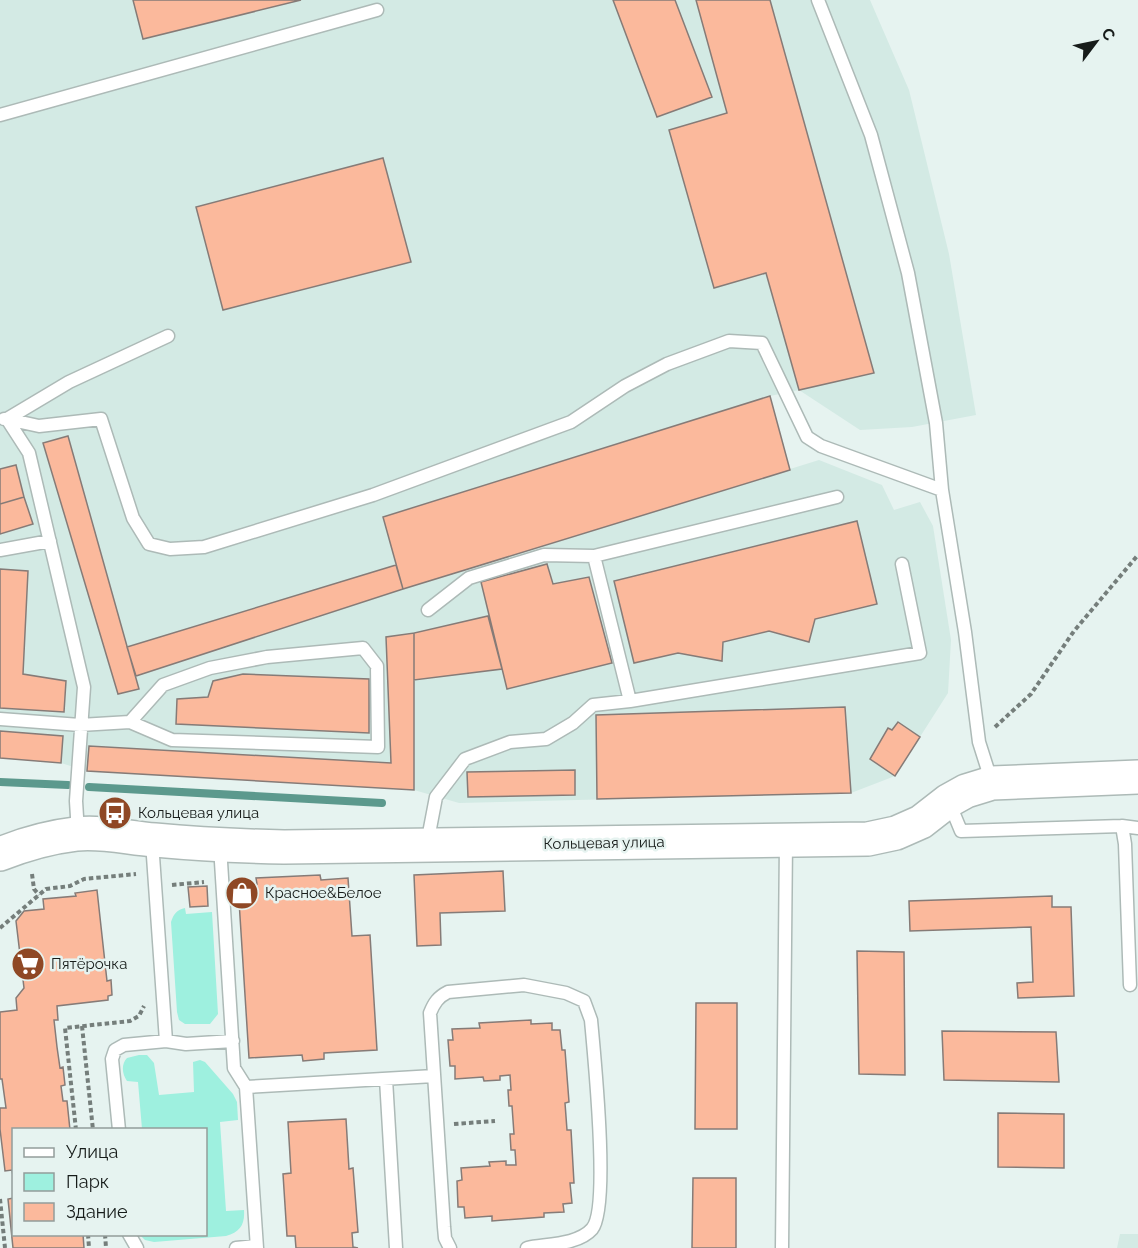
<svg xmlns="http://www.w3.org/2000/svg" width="1138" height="1248" viewBox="0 0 1138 1248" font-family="Raleway,sans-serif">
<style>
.built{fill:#d3eae4}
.green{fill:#9ef0df}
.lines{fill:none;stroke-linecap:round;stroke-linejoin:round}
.stream{stroke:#5c998d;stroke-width:8}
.building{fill:#fbb99c;stroke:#867b77;stroke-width:1.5}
.lane-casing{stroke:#adbab7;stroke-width:15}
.secondary-casing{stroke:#adbab7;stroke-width:36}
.path{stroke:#757e7b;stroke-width:4;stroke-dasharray:4.5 3;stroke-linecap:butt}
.lane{stroke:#fff;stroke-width:12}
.secondary{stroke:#fff;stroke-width:33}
.labels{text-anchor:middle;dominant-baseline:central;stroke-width:5;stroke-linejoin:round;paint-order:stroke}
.poi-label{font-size:15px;fill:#171c1a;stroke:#e6f3f0;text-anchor:start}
.street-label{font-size:15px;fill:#171c1a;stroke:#e6f3f0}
</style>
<rect width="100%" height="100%" fill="#e6f3f0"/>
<path class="built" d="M0 0H870L909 90 949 254 976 415 912 427 860 430 799 390 770 396 790 469 819 460 882 485 894 510 920 502 933 526 951 640 948 693 895 776 851 793 459 803 414 790 87 771 61 763 0 758Z
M1120 1234H1138V1248H1117Z"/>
<path class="green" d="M185 908 186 914 212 912 218 1014 210 1024H185L179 1020 177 1012 171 922C174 913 177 910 185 908Z
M139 1055H147L154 1063 159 1095 194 1092 193 1062 200 1060 205 1062 233 1094 237 1102 238 1120 220 1122 226 1211 244 1210C245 1225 240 1232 226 1236L154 1242 145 1240 140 1235 206 1234V1130L142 1129 138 1082 127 1081C122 1074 121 1064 127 1058Z"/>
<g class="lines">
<path class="stream" d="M0 782 68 785
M89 787 382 803"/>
</g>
<path class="building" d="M133 0H301L143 39Z
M613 0H675L712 97 657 117Z
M696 0H770L874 373 799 390 766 273 714 288 669 130 727 113Z
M383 158 411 262 223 310 196 207Z
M770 396 790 470 403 589 383 517Z
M68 436 139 689 118 694 43 443Z
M16 465 24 497 0 504V469Z
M24 497 33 524 0 534V504Z
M857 521 877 604 815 619 809 642 769 631 723 642 722 661 678 653 634 663 614 581Z
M547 564 553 584 589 577 612 663 507 689 481 582Z
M396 565 403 589 136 676 127 647Z
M0 569 28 571 23 674 66 681 64 712 0 708Z
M488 616 502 669 414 680V633Z
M414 633V790L87 771 89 746 391 763 386 637Z
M243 674 369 679V733L176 724 177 699 208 697 213 681Z
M845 707 851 793 597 799 596 715Z
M898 722 920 737 895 776 870 759 888 728 892 730Z
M0 731 63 736 61 763 0 758Z
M575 770V795L468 797 467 772Z
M503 871 505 911 440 913 441 945 417 946 414 875Z
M320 875 321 880 348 878 352 936 370 935 377 1050 324 1053V1059L303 1061 302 1055 249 1058 238 885 257 884 256 878Z
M207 886 208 906 190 907 188 887Z
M97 890 107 981 111 980 112 995 108 996V1000L57 1006 58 1020H54L57 1047 60 1068 63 1067 65 1085 61 1086 63 1101H67L70 1130H14V1181L12 1170 5 1171 0 1129V1108H6L2 1079H0V1012L17 1010 16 998 24 988 16 921 24 911 44 909 43 899 76 896 75 893Z
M1052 896V907H1071L1074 996 1018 998 1017 983 1033 982 1031 927 910 931 909 901Z
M857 951 904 952 905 1075 859 1074Z
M696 1003H737V1129H695Z
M531 1020V1024L552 1023V1030H560L562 1050H565L569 1102 565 1103 567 1130H571L574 1183H570L572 1203 563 1204 564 1212 544 1213V1217L492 1221V1216L465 1218 464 1207H458L457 1181 462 1180 461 1168 490 1166 489 1162 506 1161V1165H516L515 1150H511L510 1134H514L512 1106H509L508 1090H511L510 1075 500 1076V1080L484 1081 483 1077 455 1079V1066H450L448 1040H453L452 1029 480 1028 479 1023Z
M942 1031 1056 1032 1059 1082 944 1080Z
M998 1113 1064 1114V1168L998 1167Z
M346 1119 349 1169 353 1168 358 1232 352 1233 353 1247 358 1248H296L295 1236H287L283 1174 291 1173 288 1122Z
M693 1178H736V1248H692Z
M14 1198V1234H83L84 1248H13L8 1199Z"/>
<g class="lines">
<g class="lane-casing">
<path id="lane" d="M818 0 871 135 908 273 936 423 942 490 965 632 979 742 992 783
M0 115 377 10
M4 419H7L29 453 84 687 76 801 78 833
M7 419 39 426 101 419 133 518 149 544 170 549 204 547 373 495 571 422 625 386 667 364 729 341 762 343 807 437 821 446 942 490
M7 419 69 382 168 336
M0 550 50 541
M428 610 469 578 544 555 594 556
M630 701 594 556 837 497
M0 719 80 725 130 722 172 740 378 747 377 666 363 648 267 657 210 668 163 685 130 722
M949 802 961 831 1122 826 1138 828
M1122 826 1125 844 1130 985
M152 842 166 1041
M427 844 436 797 465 759 510 742 546 739 573 723 593 705 630 701 920 653 902 564
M220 846 234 1068 246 1087 257 1248
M386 1079 396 1248
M246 1087 434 1076
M119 1130 112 1059 115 1050 124 1045 166 1041 186 1044 233 1041
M129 1234 137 1248
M236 1248 256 1246
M450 1248 445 1238 444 1227 430 1013C434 1003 438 997 448 992L524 985 566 993 584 1001 591 1020C594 1054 610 1208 592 1229 578 1245 546 1244 527 1248
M782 1248 786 841"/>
</g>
<g class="secondary-casing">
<path id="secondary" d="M0 854C25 844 50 837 76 834 102 831 128 838 155 840 198 844 241 846 284 847L868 839 896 833 921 822 948 801 966 791 992 783 1138 777"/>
</g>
<path class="path" d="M995 727 1031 694 1074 631 1138 555
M32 874 34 889 39 895
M172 885 204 882
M0 928 46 889 70 886 84 879 136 874
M82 1026 93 1130
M454 1124 495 1121
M76 1130 65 1028 130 1021 139 1016 144 1006
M0 1199 5 1248
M88 1234 89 1248
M105 1234 106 1248"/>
<use href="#lane" class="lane"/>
<use href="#secondary" class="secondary"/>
</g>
<defs>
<g id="bus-disc" transform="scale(1.725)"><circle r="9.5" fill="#8f4825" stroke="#e6f3f0"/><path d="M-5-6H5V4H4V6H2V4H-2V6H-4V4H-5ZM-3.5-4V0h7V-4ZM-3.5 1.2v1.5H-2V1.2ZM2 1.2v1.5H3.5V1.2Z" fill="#fff"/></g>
<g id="shop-disc" transform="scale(1.725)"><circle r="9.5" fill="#8f4825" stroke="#e6f3f0"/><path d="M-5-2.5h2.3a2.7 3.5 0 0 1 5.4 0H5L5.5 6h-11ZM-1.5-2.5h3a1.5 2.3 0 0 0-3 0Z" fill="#fff"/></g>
<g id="supermarket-disc" transform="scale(1.725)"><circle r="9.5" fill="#8f4825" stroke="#e6f3f0"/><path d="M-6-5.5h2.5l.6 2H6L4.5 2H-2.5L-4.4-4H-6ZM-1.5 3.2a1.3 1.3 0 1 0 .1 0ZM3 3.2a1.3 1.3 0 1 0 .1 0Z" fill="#fff"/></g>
</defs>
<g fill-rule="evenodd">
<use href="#bus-disc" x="115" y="813"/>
<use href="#shop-disc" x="242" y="893"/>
<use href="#supermarket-disc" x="28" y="964"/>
</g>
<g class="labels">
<g class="poi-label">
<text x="138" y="813">Кольцевая улица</text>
<text x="265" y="893">Красное&amp;Белое</text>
<text x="51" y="964">Пятёрочка</text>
</g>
<g class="street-label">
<text transform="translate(604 843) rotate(-1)">Кольцевая улица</text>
</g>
</g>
<rect x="12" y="1128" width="195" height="108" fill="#e6f3f0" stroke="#939d9a" stroke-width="1.5"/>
<rect x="24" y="1148" width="30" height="9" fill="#ffffff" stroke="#939d9a" stroke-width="1.5"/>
<text x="66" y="1158" font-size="18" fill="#171c1a">Улица</text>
<rect x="24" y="1173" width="30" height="18" fill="#9ef0df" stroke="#939d9a" stroke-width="1.5"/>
<text x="66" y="1188" font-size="18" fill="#171c1a">Парк</text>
<rect x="24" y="1203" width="30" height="18" fill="#fbb99c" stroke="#939d9a" stroke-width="1.5"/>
<text x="66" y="1218" font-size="18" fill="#171c1a">Здание</text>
<g transform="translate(1096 42) rotate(58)" stroke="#e6f3f0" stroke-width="4.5" paint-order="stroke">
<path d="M0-4.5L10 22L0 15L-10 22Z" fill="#171c1a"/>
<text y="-9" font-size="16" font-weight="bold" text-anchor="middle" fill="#171c1a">С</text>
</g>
</svg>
